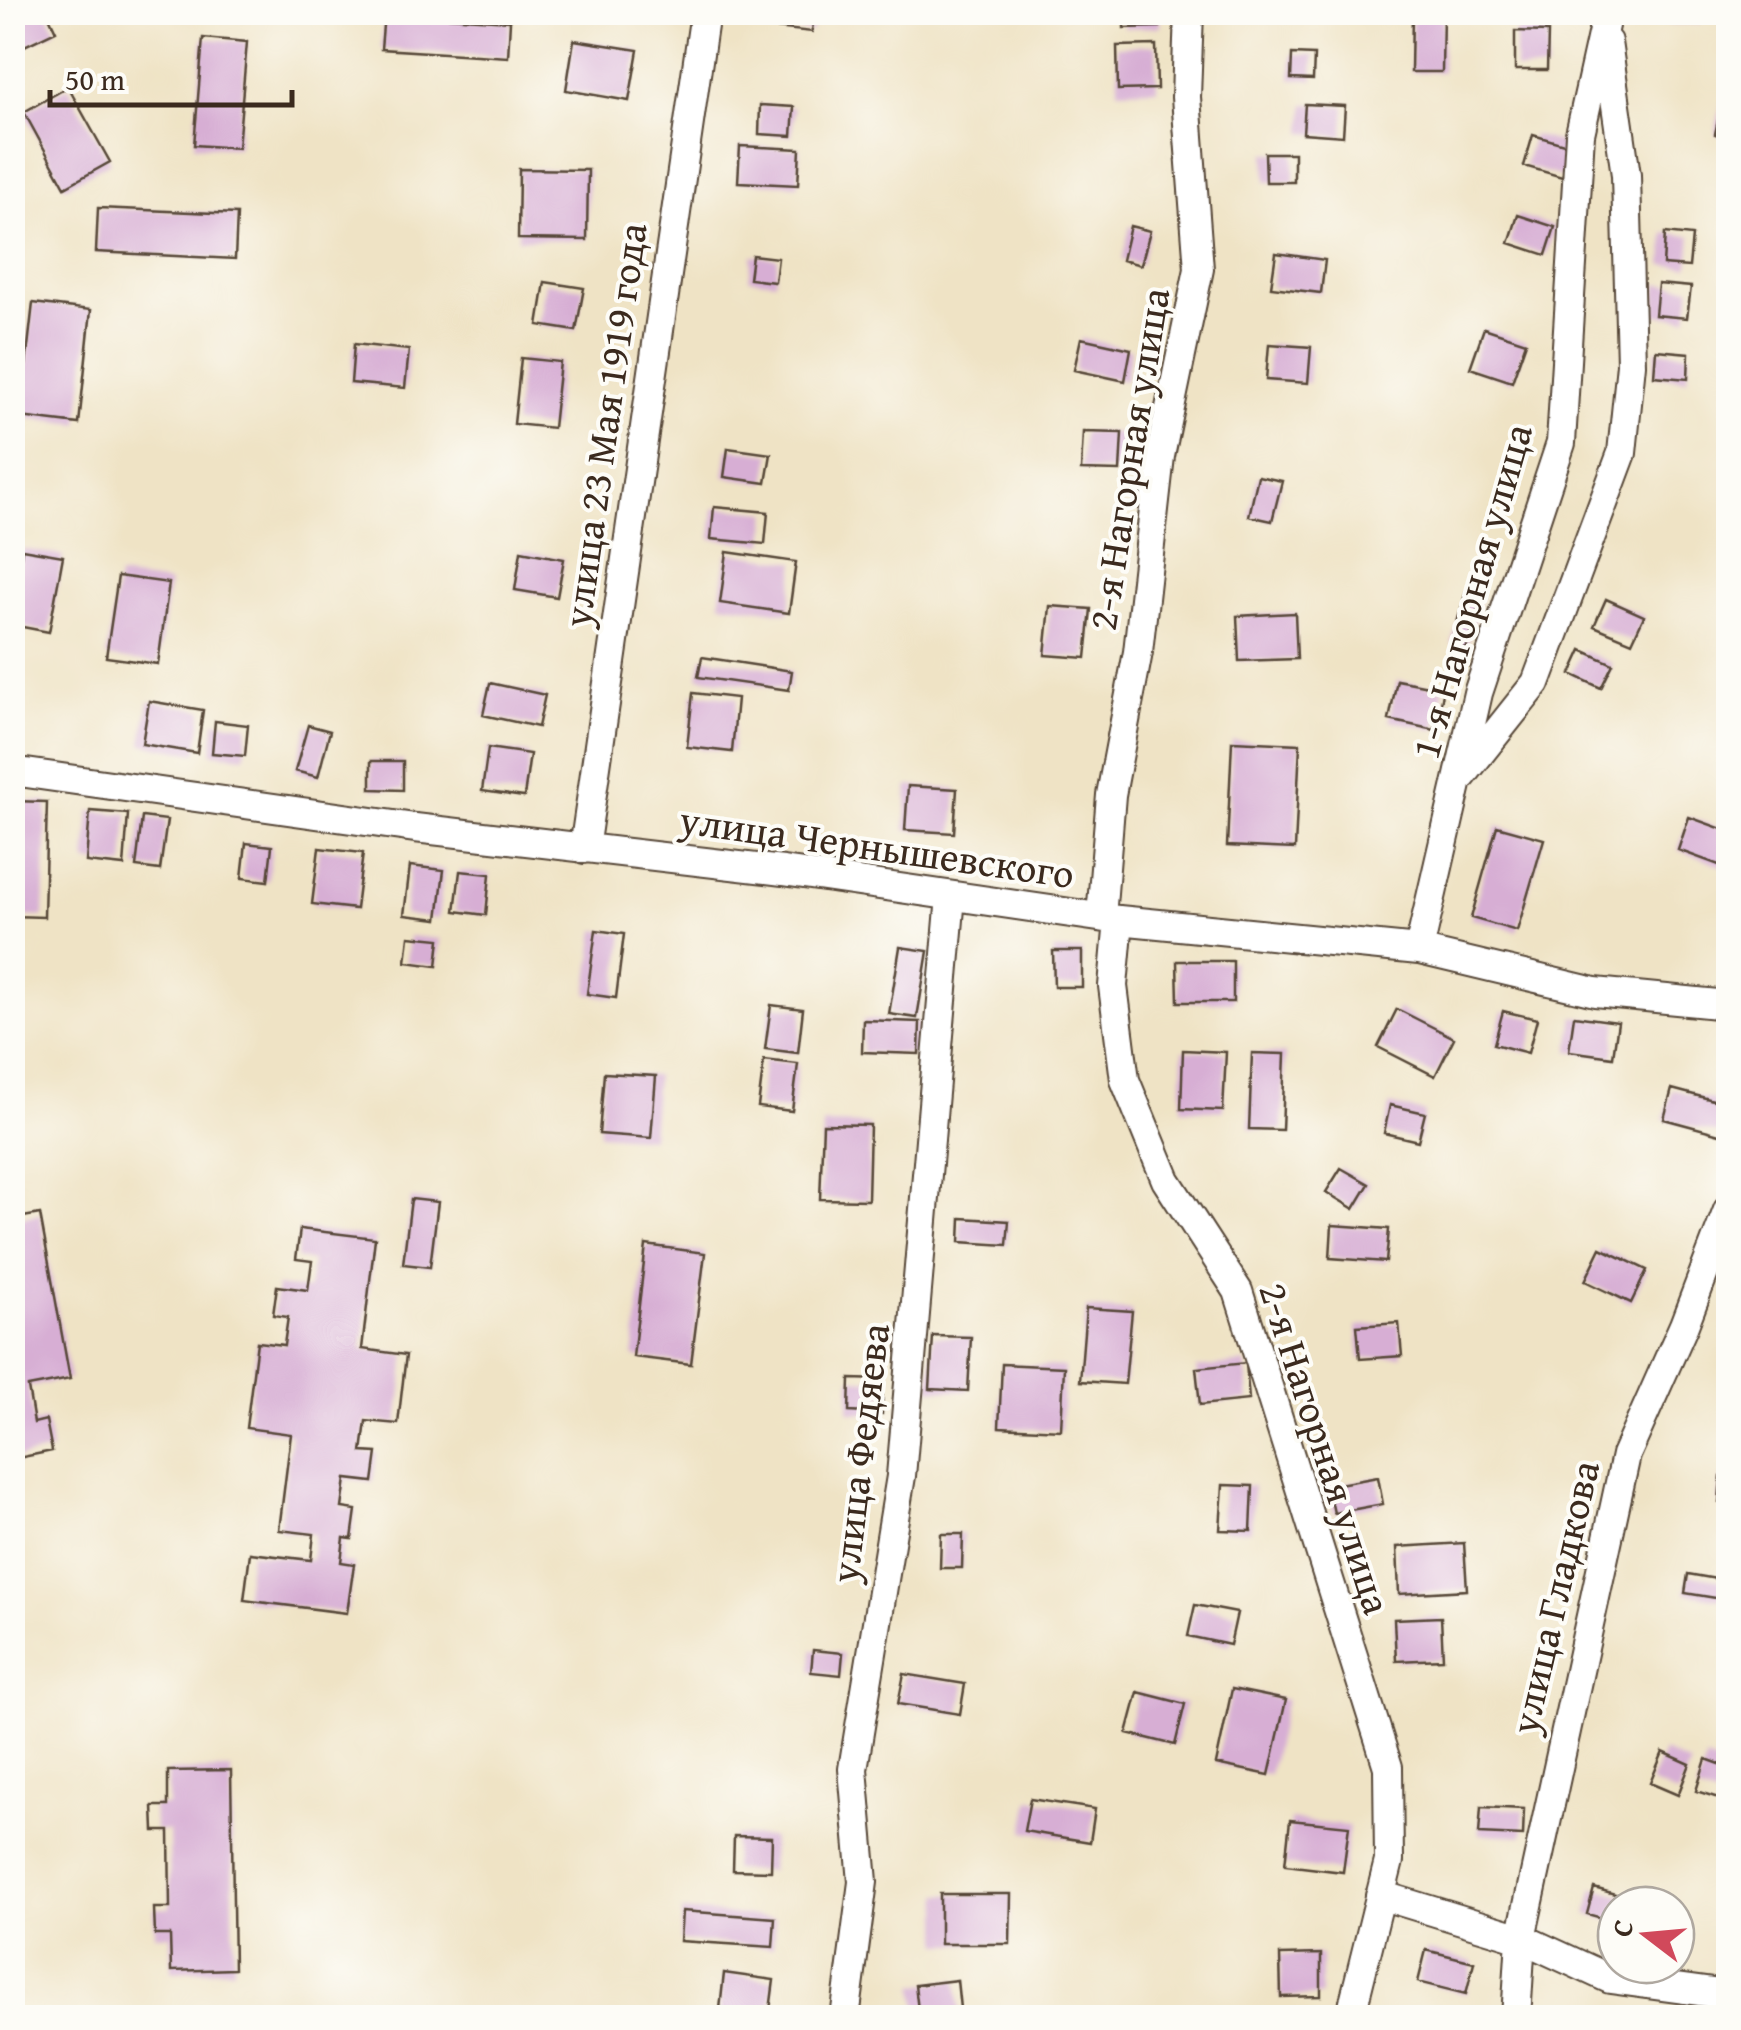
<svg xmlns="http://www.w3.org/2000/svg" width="1741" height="2030" viewBox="0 0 1741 2030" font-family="'Gentium Book Plus',serif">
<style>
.building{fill:#d7aed4}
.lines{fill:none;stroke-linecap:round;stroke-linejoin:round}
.minor-casing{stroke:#564637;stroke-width:32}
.minor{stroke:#fff;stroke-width:28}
.labels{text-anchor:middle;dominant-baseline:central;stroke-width:8;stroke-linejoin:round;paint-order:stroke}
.street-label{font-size:40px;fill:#3b2a1e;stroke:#fdfcf7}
</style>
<rect width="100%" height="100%" fill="#fdfcf7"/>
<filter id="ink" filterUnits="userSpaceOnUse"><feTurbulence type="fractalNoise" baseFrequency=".01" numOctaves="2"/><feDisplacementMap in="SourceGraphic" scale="20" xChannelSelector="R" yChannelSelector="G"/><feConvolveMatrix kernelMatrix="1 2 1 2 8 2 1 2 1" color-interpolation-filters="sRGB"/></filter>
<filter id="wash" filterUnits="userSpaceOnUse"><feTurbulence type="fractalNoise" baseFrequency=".0048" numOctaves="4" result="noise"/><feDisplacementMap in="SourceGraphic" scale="40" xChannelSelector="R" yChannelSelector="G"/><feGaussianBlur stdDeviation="2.25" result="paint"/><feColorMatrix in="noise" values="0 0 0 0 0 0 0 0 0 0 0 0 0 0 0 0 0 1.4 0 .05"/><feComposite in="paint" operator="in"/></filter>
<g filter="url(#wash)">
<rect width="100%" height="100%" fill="#efe3c5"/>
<g id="blocks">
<path class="building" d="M12 12H47L56 31 12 52Z
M776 12H814L812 32 774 28Z
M1124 12H1160V27L1124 28Z
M1287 12H1334V19Z
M1412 12H1443L1442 72H1411Z
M1667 12H1700V24H1667Z
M384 13 510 21 508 57 381 49Z
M1515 31 1548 32 1547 70H1515Z
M203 38 247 42 238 148 194 145Z
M574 40 638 50 629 101 566 90Z
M1156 45 1157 89 1118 90 1117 46Z
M1292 54 1314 55 1313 80 1291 79Z
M68 87 110 162 65 187 24 112Z
M1724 93 1728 94V138L1715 134Z
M1305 104 1345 106 1343 136 1303 133Z
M760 105 794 107 792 136 759 134Z
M1533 135 1571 146 1562 177 1524 166Z
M740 146 800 149 798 185 738 182Z
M1265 153H1294V182H1266Z
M519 169 588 170 587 240 518 239Z
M98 208 237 214 235 259 96 252Z
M1518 215 1555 227 1546 255 1509 243Z
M1130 226 1150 231 1141 265 1122 260Z
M1665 233 1692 236 1689 267 1663 265Z
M1276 253 1325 260 1321 293 1271 287Z
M752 255 778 258 775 282 749 279Z
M545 282 584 288 576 331 538 325Z
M1658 284 1691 287 1687 318 1655 315Z
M33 303 91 310 79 424 20 417Z
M1484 328 1526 342 1512 382 1470 368Z
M1081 338 1131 349 1125 381 1074 370Z
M354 344 409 350 405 388 351 383Z
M1269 344 1311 347 1308 383 1266 380Z
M1656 350 1689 353 1688 379 1654 376Z
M521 358 560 362 553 428 514 424Z
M1083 432 1122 433 1120 471 1081 470Z
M728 448 771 454 766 483 724 477Z
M1258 476 1282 481 1272 521 1249 516Z
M714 507 768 512 765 544 711 539Z
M22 549 63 556 49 632 12 625Z
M521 551 564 559 557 597 515 590Z
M727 552 796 562 789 613 720 603Z
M118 576 169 583 158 664 106 657Z
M1466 591 1482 595 1466 649 1451 644Z
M1606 599 1644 616 1632 642 1594 626Z
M1050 606 1091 609 1086 658 1045 655Z
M1295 613 1297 659 1239 661 1237 616Z
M1582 650 1613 664 1601 688 1571 674Z
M702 657 792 671 789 690 698 677Z
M1397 680 1444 689 1435 730 1389 720Z
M490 683 545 695 538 727 483 715Z
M693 693 737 698 732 752 687 747Z
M149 701 203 710 197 753 142 744Z
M215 721 248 725 245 756 212 753Z
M308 725 330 731 318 777 295 771Z
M1232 741 1300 744 1295 849 1227 846Z
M488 748 530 754 524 797 482 791Z
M371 761H403V790L371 789Z
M908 786 957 789 954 833 905 830Z
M12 801 47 802 44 917 12 916Z
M90 811 128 814 124 866 86 862Z
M142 817 167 820 160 870 136 867Z
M1689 817 1728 831 1727 868 1678 850Z
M1497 826 1544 839 1517 931 1471 918Z
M246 843 272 846 268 881 242 878Z
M319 848 363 853 356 909 312 904Z
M410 866 444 870 438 919 404 915Z
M460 871 490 874 486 915 455 911Z
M596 930 624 934 616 998 587 994Z
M409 936 440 939 437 966 406 962Z
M900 947 928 951 917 1018 889 1014Z
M1053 951H1082V987H1054Z
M1177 961H1233V1002H1178Z
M771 1005 803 1009 798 1053 765 1049Z
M1397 1009 1454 1038 1435 1076 1378 1047Z
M1503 1011 1537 1019 1528 1053 1494 1044Z
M1574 1016 1618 1022 1613 1057 1569 1051Z
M863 1020 920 1022 919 1054 862 1052Z
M1183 1050 1226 1052 1223 1111 1181 1109Z
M1252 1053 1285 1054 1282 1130 1249 1129Z
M764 1060 798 1064 792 1111 758 1107Z
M604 1073 656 1076 651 1138 599 1134Z
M1672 1089 1728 1104 1723 1135 1664 1119Z
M1390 1105 1425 1113 1418 1141 1384 1133Z
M823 1124 870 1125 868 1200 820 1199Z
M1341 1168 1369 1184 1354 1209 1326 1192Z
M411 1199 438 1202 430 1267 403 1264Z
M40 1214 70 1379 28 1387 34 1423 46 1420 52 1451 18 1458 19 1464 12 1465V1219Z
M961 1218 1009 1221 1007 1245 960 1242Z
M1332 1225 1389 1229 1386 1262 1330 1258Z
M300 1229 375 1238 362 1349 406 1355 398 1424 366 1421 362 1452 377 1453 373 1482 346 1479 342 1508 356 1510 352 1539 344 1538 341 1562 354 1564 347 1613 244 1600 250 1553 311 1560 314 1534 279 1530 291 1434 246 1428 257 1342 284 1345 288 1317 273 1315 277 1286 308 1290 312 1261 296 1259Z
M646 1245 705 1253 691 1364 633 1357Z
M1601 1248 1647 1270 1631 1303 1585 1281Z
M1086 1308 1132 1311 1125 1384 1080 1381Z
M1399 1323 1402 1356 1360 1359 1357 1326Z
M933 1336 971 1337 968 1391 930 1389Z
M1246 1363 1249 1400 1200 1405 1196 1368Z
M1002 1364 1064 1367 1061 1430 999 1427Z
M850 1379 883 1380 882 1414 849 1412Z
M1721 1476 1728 1477V1503L1719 1502Z
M1378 1477 1383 1504 1334 1513 1328 1486Z
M1223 1485 1253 1486 1251 1531 1220 1530Z
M941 1534H963L962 1568H940Z
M1464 1543 1467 1590 1399 1594 1397 1547Z
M1688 1574 1728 1581V1600L1685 1593Z
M1195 1605 1237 1613 1230 1645 1188 1636Z
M1441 1617 1443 1659 1396 1661 1394 1619Z
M813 1650 843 1653 841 1675 811 1672Z
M904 1674 965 1684 960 1714 898 1704Z
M1232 1689 1286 1700 1269 1775 1216 1764Z
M1138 1692 1185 1704 1175 1745 1127 1733Z
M1663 1752 1690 1764 1678 1795 1650 1783Z
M1706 1759 1728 1767V1801L1696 1791Z
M231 1770 234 1969 171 1971 170 1935H155L154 1908H170L169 1831H154L153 1806H168V1771Z
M1030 1799 1095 1809 1090 1842 1024 1831Z
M1481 1807 1524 1809 1523 1836 1479 1834Z
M1290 1820 1349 1826 1343 1872 1285 1865Z
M734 1836 772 1837 771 1871 733 1870Z
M1594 1888 1650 1904V1905H1616V1922L1587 1914Z
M940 1894H1011L1010 1944H940Z
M682 1911 775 1918 773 1947 680 1941Z
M1426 1950 1474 1962 1466 1994 1418 1982Z
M1321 1954V1996L1281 1997 1280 1955Z
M724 1973 774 1980 769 2018H719Z
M957 1980 961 2018H919L915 1985Z"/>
</g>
</g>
<g filter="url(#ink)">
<use href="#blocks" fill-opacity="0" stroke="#564637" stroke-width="2.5"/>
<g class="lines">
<g class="minor-casing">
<path id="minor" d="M12 771 415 828 783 871 1119 920 1419 950 1595 992 1728 1005
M1462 776 1536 683 1622 453 1631 364 1626 175 1607 42
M584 849 705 12
M1101 917 1111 795 1138 652 1160 456 1199 269 1186 97 1189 12
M1119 920 1113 986 1125 1080 1166 1180 1238 1291 1388 1767 1389 1861 1350 2018
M1419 950 1478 693 1561 443 1580 134 1607 12
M1380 1895 1521 1938 1610 1979 1728 1995
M845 2018 863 1882 853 1769 901 1476 951 896
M1516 2018 1521 1938 1626 1455 1684 1325 1728 1210"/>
</g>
<use href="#minor" class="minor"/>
</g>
</g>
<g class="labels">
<g class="street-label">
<text transform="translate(604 425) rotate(-82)">улица 23 Мая 1919 года</text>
<text transform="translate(1128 459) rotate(-81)">2-я Нагорная улица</text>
<text transform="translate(1471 591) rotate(-74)">1-я Нагорная улица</text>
<text transform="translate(877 846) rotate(8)">улица Чернышевского</text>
<text transform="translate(1326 1448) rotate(72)">2-я Нагорная улица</text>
<text transform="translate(859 1453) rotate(-83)">улица Федяева</text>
<text transform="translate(1554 1597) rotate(-77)">улица Гладкова</text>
</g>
</g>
<rect width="1741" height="2030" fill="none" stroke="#fdfcf7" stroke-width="50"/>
<g transform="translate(1646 1935) rotate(286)"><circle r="48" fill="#fdfcf7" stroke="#afa8a0" stroke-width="2.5"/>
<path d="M0-8L18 38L0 25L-18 38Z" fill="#d1495b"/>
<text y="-15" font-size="28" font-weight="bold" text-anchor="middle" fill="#3b2a1e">С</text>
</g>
<path d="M50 90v15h242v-15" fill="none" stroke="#3b2a1e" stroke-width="5"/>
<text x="65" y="90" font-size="30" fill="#3b2a1e" stroke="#fdfcf7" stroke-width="8" paint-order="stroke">50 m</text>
</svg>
